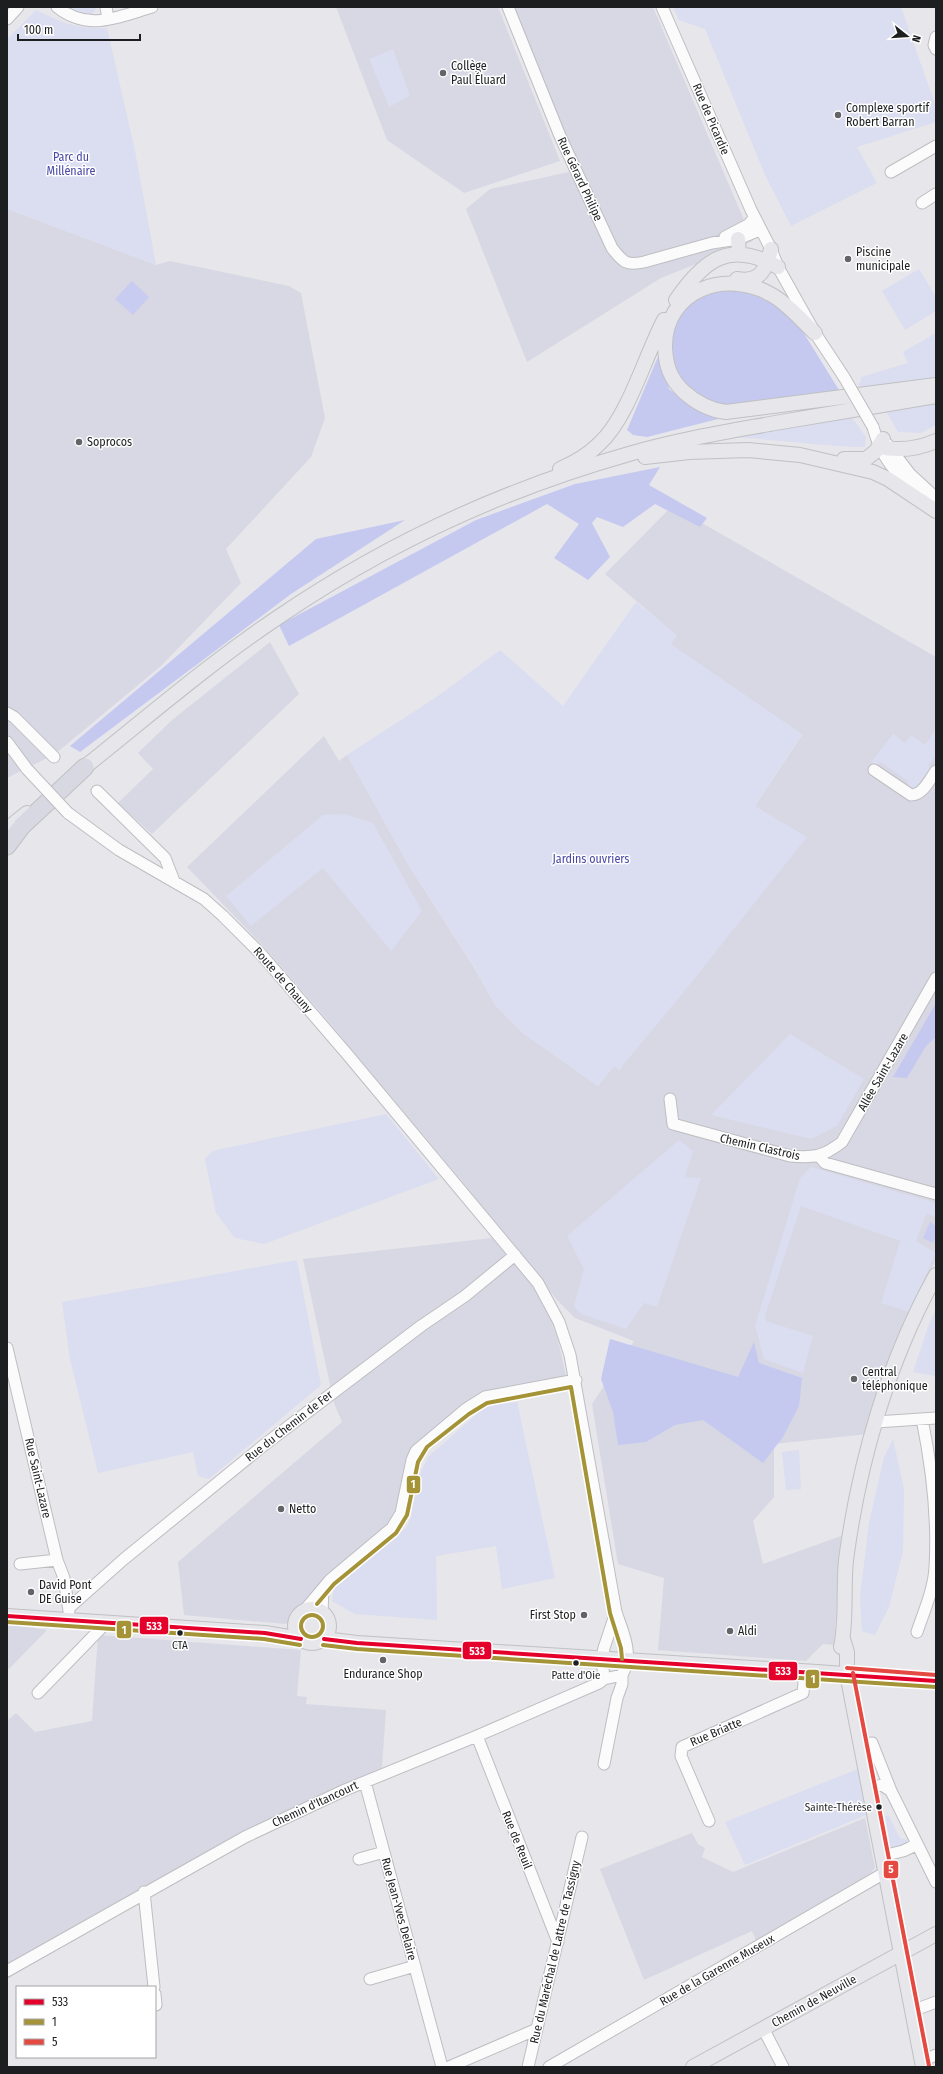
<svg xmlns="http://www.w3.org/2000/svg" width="943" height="2074" viewBox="0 0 943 2074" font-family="'Fira Sans Condensed',sans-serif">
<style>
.built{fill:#d7d8e3}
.green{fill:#dbddf1}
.forest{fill:#c5c9f0}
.water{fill:#c8ccf1}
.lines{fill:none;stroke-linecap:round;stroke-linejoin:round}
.minor-casing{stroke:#bebec2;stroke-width:13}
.major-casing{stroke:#c0c1c3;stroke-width:16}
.highway-casing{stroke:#c0c1c3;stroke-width:19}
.minor{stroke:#fbfbfc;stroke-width:11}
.major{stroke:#e6e6eb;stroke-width:14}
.highway{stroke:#d7d8e1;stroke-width:17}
.minor-bridge-casing{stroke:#bebec2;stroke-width:13;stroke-linecap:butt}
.minor-bridge{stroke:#fbfbfc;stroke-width:11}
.bus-1-casing{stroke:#fff;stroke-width:7}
.bus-2-casing{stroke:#fff;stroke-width:7}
.bus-3-casing{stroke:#fff;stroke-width:7}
.bus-1{stroke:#e4002b;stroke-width:4}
.bus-2{stroke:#a49437;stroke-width:4}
.bus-3{stroke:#e44a41;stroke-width:4}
.poi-dot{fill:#636467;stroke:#fff;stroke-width:1.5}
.bus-dot{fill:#1d1e20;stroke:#fff;stroke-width:1.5}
.labels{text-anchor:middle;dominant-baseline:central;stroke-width:3;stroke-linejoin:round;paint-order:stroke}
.bus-label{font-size:11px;fill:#1d1e20;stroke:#fff}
.poi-label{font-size:12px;fill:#1d1e20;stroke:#fff;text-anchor:start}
.street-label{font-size:12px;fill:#1d1e20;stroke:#fff}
.park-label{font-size:12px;fill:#4848a6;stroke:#fff}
.line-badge{stroke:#fff;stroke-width:1.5}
.badge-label{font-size:11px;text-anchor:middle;font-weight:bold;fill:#fff}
</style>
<rect width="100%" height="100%" fill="#e6e6eb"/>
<path class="built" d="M336 7H498L560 161 464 193 387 140Z
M514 7H653L753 241 661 278 527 362 466 209 490 189 569 172Z
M7 209 156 265 170 261 289 286 301 293 325 418 311 457 226 549 241 583 161 666 55 754 7 778Z
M672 506 936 657V1259L884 1374 867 1434 774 1444V1497L753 1521 763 1564 841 1536 834 1645 823 1644 806 1661 658 1650 664 1578 618 1564 592 1404 634 1341 575 1318 557 1300 461 1180 322 1014 267 950 187 867 324 736 339 761 347 755 409 866 475 969 495 1005 524 1034 598 1086 614 1066 620 1070 755 806 802 735 670 644 676 635 605 574Z
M270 642 299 694 152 834 118 803 153 769 138 753 172 720Z
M492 1238 529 1280 550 1317 557 1336 569 1389 477 1407 419 1456 401 1527 328 1591V1606L285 1624 184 1615 178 1562 342 1422 334 1403 303 1259Z
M7 1624 47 1630 7 1671Z
M98 1635 301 1650 297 1696 307 1697 306 1704 386 1710 381 1780 354 1791 180 1876 7 1979V1721L16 1713 35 1732 92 1721Z
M865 1818 875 1868 871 1873 756 1940 752 1931 644 1980 600 1869 692 1833 698 1844 705 1848 702 1857 733 1872Z"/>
<path class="green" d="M71 7H97L91 16 75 11Z
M673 7H901L936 107V122L857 147 877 183 791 226 765 175 705 29 679 20Z
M36 10C63 23 76 29 107 28L135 151 156 265 7 209V39Z
M393 49 410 96 389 107 369 59Z
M919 269 936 297V311L905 330 882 291Z
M936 333V383L862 391 858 384 861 381V377L908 363 903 352Z
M936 402V425L921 433 898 432 886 411Z
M851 416 866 437 865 447C819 446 775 439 730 437Z
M636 602 677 635 671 644 802 734 755 806 807 837 683 993 619 1070 614 1066 598 1086 524 1034 495 1005 475 968 409 866 347 755 438 696 500 650 563 706Z
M936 729V755L928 766 932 769 919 787 908 788V781L880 762 876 767 871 762 893 734 905 743 911 735 925 745Z
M344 814 373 823 422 911 391 951 323 868 251 926 226 896 323 815Z
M790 1034 864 1079 837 1126 811 1139 711 1115Z
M386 1114 439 1179 264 1244 235 1238 216 1213 205 1159 212 1151Z
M679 1140 693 1151 685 1177 701 1178 657 1307 644 1303 626 1329 581 1314 574 1306 584 1269 567 1236Z
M811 1167 936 1203V1218L927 1213 916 1241 936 1253 909 1312 881 1303 900 1241 801 1206 765 1316 766 1321 813 1336 803 1373 764 1359 755 1326 800 1178Z
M297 1260 321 1385 209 1479 198 1476 193 1452 98 1473 70 1359 62 1302Z
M936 1309V1376L913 1372 929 1324Z
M517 1402 555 1578 502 1589 496 1546 436 1556 437 1620 355 1614 332 1601 334 1588 407 1527 411 1517 418 1478 428 1457 487 1405Z
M893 1439 904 1489 903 1551 889 1607 875 1635 862 1631 860 1597 869 1523 884 1457Z
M799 1450 801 1489 786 1490 782 1452Z
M858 1769 866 1815 745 1865 725 1822Z
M887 1812 900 1838 908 1840 907 1844 893 1849 888 1844 890 1841 885 1816H888Z"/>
<path class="forest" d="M726 287 765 294 800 327 842 395 716 408 677 381 669 347 676 317 694 298Z
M660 352 669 389 695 409 722 418 647 437 633 435 627 430Z
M660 467 649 485 707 518 700 527 655 504 623 527 597 517 592 523 610 557 588 580 554 558 579 524 547 504 289 646 279 625 476 520 575 484Z
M405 520 291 594 80 752 70 746 316 539Z
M936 1003V1037L926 1046 907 1078 893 1077Z
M610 1339 738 1377 754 1342 759 1363 802 1378 799 1406 783 1437 763 1463 703 1420 675 1425 646 1442 618 1445 613 1412 601 1379Z"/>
<path class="water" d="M132 281 149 297 133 315 115 299Z
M930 1222 936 1226V1236L933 1243 923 1238Z"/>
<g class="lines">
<g class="minor-casing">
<path id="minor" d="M57 7C88 32 118 17 152 7
M106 7 108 19
M508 7 560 136 612 248C623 262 626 266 644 262L712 243 738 239 760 230
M662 7 751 210 771 249 778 267 815 333 844 377
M7 19 18 7
M936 37 934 45 936 49
M891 172 936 146
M922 203 936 194
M725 237 748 225 754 218
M873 427C881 457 895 474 920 493
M887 444 910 474 936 498
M7 713 14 717 54 757
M7 742 27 769
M874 770 911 795C923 795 929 780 936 771
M97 791 165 858 174 881
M670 1099 673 1124 790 1156C813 1158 823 1157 842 1142L936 978
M819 1156 825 1163 936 1194
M7 1348 57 1560 64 1578 69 1611
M876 1422 936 1418
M20 1564 57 1560
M70 1607 124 1559 264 1445 421 1326 465 1296 515 1255
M304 1611 330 1580 392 1528 401 1513 412 1460 416 1451 466 1409 485 1397 576 1380
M322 1612 323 1589
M917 1632C924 1611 934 1589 935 1567 938 1517 932 1468 922 1419
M604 1679 602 1657 604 1648 616 1612
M38 1693 106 1623
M477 1736 558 1942
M861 1745 872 1743 891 1791
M604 1764 617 1698 622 1684V1675
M365 1782 442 2067
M869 1788 882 1785 891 1791 936 1882
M709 1821 681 1756 682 1747 803 1693 805 1671
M882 1856 903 1851 916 1845
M359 1859 384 1852
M144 1892 154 1987
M7 1971 245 1837 345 1790 477 1736 599 1683 604 1679 622 1675C634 1654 623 1633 616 1612L570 1355 559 1322 538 1283 347 1054 261 954 223 916 204 899 119 850 68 813
M370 1979 415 1966
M155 1994 156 2005
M912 2011 936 2002
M763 2028 783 2067
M922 2061 936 2055
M449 2067 537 2029
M528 2067 582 1837
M549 2067 886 1872"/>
</g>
<g class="major-casing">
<path id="major" d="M738 239 739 253
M737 279C761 283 766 269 771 249
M676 300C705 259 729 240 778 267
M815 333C801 320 788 304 772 295 726 268 664 290 665 348 666 366 670 378 683 391 696 403 709 410 726 412L936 385
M879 447C898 451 918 449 936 441
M645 457 689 452 748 450 800 455 873 472 888 479 936 511
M844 459H866L876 451 883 439
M560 469C574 463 588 455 599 444 628 418 645 356 664 320
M76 774C143 721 207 665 277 618 384 545 505 489 629 454 677 440 726 432 775 423 829 414 882 405 936 396
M7 829 27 813
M295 1626a17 17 0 1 1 34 0a17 17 0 1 1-34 0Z
M7 1616 265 1633 301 1639
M324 1639 357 1643 817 1672 936 1681
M843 1639 847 1652V1674L923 2067
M841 1647C847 1619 843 1588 846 1560 859 1462 888 1361 936 1275
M693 2067 936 1934"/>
</g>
<g class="highway-casing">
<path id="highway" d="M7 846 22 826 85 767"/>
</g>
<use href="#minor" class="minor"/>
<use href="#major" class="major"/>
<use href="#highway" class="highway"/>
<g class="minor-bridge-casing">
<path id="minor-bridge" d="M844 377 873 427
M27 769 68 813"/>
</g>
<use href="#minor-bridge" class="minor-bridge"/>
<g class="bus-1-casing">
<path id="bus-1" d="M7 1616 265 1633 301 1639
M324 1639 357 1643 936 1681"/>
</g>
<g class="bus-2-casing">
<path id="bus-2" d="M317 1604 334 1584 396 1533 407 1515 418 1462 427 1447 469 1414 487 1403 571 1387 610 1613 621 1648 622 1659
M301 1626a11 11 0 1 1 22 0a11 11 0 1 1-22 0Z
M7 1622 264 1639 300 1645
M323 1645 357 1649 936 1687"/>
</g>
<g class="bus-3-casing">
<path id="bus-3" d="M847 1668 936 1675
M853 1673 929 2066"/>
</g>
<use href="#bus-1" class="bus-1"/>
<use href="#bus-2" class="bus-2"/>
<use href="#bus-3" class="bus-3"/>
</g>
<g class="poi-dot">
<circle cx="443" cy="73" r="4"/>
<circle cx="838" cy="115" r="4"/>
<circle cx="848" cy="259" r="4"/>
<circle cx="79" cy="442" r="4"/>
<circle cx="854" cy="1379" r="4"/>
<circle cx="281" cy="1509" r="4"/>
<circle cx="31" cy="1592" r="4"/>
<circle cx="584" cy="1615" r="4"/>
<circle cx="730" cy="1631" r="4"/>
<circle cx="383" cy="1660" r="4"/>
</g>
<g class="bus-dot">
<circle cx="180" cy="1633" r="3.5"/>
<circle cx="576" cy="1663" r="3.5"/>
<circle cx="879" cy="1807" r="3.5"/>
</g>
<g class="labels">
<g class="bus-label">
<text x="180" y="1645">CTA</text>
<text x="576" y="1675">Patte d'Oie</text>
<text x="872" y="1807" text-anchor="end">Sainte-Thérèse</text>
</g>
<g class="poi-label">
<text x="451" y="66">Collège<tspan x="451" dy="14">Paul Éluard</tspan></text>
<text x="846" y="108">Complexe sportif<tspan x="846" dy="14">Robert Barran</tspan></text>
<text x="856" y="252">Piscine<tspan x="856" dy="14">municipale</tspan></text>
<text x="87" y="442">Soprocos</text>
<text x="862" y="1372">Central<tspan x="862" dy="14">téléphonique</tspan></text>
<text x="289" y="1509">Netto</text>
<text x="39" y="1585">David Pont<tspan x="39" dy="14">DE Guise</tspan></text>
<text x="576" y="1615" text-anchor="end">First Stop</text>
<text x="738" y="1631">Aldi</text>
<text x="383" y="1674" text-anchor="middle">Endurance Shop</text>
</g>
<g class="street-label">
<text transform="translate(711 119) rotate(67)">Rue de Picardie</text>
<text transform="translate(580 179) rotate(65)">Rue Gérard Philipe</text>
<text transform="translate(283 980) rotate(49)">Route de Chauny</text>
<text transform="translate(883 1072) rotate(-60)">Allée Saint-Lazare</text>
<text transform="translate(760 1147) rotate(13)">Chemin Clastrois</text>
<text transform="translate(289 1426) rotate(-38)">Rue du Chemin de Fer</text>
<text transform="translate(38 1478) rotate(77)">Rue Saint-Lazare</text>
<text transform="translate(716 1732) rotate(-23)">Rue Briatte</text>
<text transform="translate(315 1804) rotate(-25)">Chemin d'Itancourt</text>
<text transform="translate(517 1840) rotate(68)">Rue de Reuil</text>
<text transform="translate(399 1909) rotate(75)">Rue Jean-Yves Delaire</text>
<text transform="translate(555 1952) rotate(-77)">Rue du Maréchal de Lattre de Tassigny</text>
<text transform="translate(717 1970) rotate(-30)">Rue de la Garenne Museux</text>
<text transform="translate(814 2001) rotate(-29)">Chemin de Neuville</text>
</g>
<g class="park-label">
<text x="71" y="157">Parc du<tspan x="71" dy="14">Millénaire</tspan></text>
<text x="591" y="859">Jardins ouvriers</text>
</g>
</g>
<g class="line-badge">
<rect x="406" y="1475" width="15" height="19" rx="4" fill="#a49437"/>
<rect x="139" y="1616" width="30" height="19" rx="4" fill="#e4002b"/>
<rect x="116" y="1620" width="16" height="19" rx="4" fill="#a49437"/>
<rect x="462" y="1641" width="30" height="19" rx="4" fill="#e4002b"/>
<rect x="768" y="1661" width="30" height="20" rx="4" fill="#e4002b"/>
<rect x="805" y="1669" width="15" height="20" rx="4" fill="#a49437"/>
<rect x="883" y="1860" width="16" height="19" rx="4" fill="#e44a41"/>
</g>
<g class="badge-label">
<text x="413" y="1488">1</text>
<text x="154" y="1630">533</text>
<text x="124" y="1634">1</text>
<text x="477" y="1655">533</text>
<text x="783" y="1675">533</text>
<text x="813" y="1683">1</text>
<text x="891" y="1873">5</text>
</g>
<rect width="943" height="2074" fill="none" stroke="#1d1e20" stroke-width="16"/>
<rect x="16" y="1986" width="140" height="72" fill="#ffffff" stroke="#a5a5a6"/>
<rect x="24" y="1999" width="20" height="6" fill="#e4002b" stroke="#a5a5a6"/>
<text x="52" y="2006" font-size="12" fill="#1d1e20">533</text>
<rect x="24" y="2019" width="20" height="6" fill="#a49437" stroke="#a5a5a6"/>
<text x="52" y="2026" font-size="12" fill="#1d1e20">1</text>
<rect x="24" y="2039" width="20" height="6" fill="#e44a41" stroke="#a5a5a6"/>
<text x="52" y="2046" font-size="12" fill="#1d1e20">5</text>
<g transform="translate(907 36) rotate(107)" stroke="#ffffff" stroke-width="3" paint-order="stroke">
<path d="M0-3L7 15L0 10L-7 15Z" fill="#1d1e20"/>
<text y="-6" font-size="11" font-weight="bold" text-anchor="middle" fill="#1d1e20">N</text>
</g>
<path d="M18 34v6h122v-6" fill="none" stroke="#1d1e20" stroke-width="2"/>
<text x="24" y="34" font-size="12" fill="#1d1e20" stroke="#ffffff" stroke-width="3" paint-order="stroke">100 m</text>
</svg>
